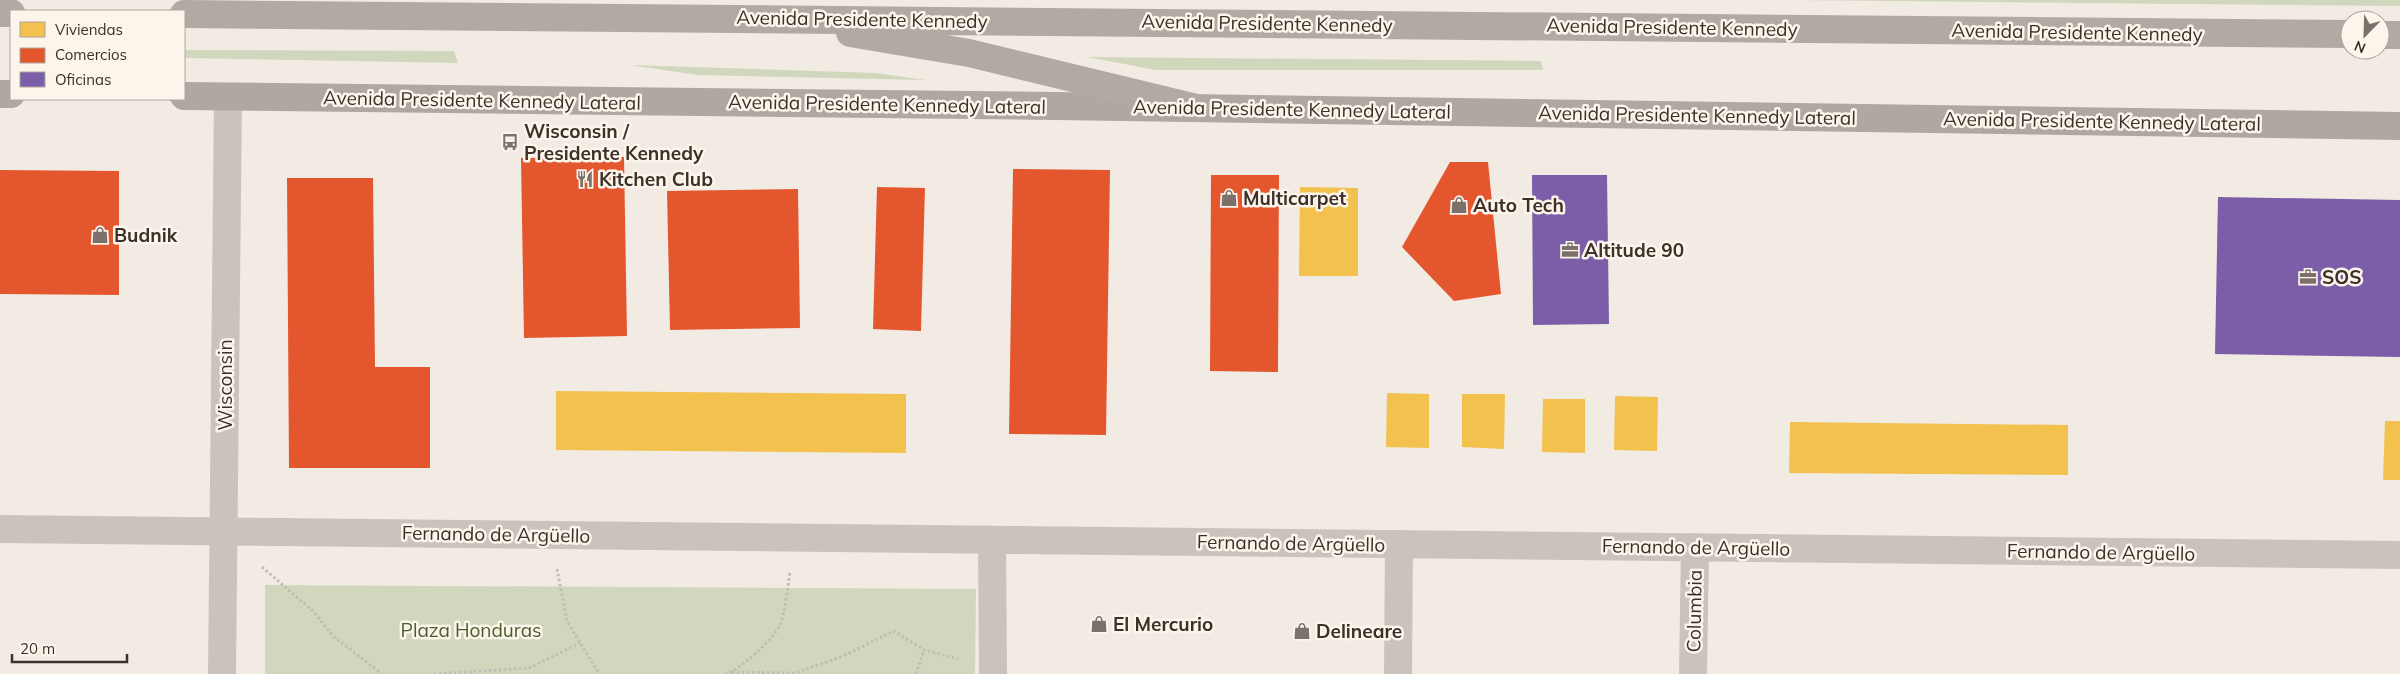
<svg xmlns="http://www.w3.org/2000/svg" width="2400" height="674" viewBox="0 0 2400 674" font-family="Mulish,sans-serif">
<style>
.green{fill:#d1d7bc}
.homes{fill:#f2c14e}
.shops{fill:#e4572e}
.offices{fill:#7b5ea7}
.lines{fill:none;stroke-linecap:round;stroke-linejoin:round}
.path{stroke:#c3bcb5;stroke-width:3;stroke-dasharray:2.5 2.5;stroke-linecap:butt}
.street{stroke:#cac3bd;stroke-width:28}
.primary{stroke:#afa8a2;stroke-width:28}
.highway{stroke:#b0aaa3;stroke-width:28}
.labels{text-anchor:middle;dominant-baseline:central;stroke-width:5;stroke-linejoin:round;paint-order:stroke}
.street-label{font-size:19px;fill:#3c3029;stroke:#fcf5ec}
.poi-label{font-size:19px;font-weight:bold;fill:#3c3029;stroke:#fcf5ec;text-anchor:start}
.park-label{font-size:19px;fill:#495e2a;stroke:#fcf5ec}
</style>
<rect width="100%" height="100%" fill="#f1ebe4"/>
<path class="green" d="M1790 0H2400V6Z
M184 50 454 51 458 63 184 58Z
M1087 57 1541 61 1543 70H1156Z
M630 65 876 73 926 80 698 75Z
M265 585 976 589 975 674H265Z"/>
<path class="homes" d="M1300 187 1358 188V276H1299Z
M556 391 906 394V453L556 450Z
M1387 393 1429 394V448L1386 447Z
M1462 394H1505L1504 449 1462 447Z
M1615 396 1658 397 1657 451 1614 450Z
M1543 399H1585V453L1542 452Z
M2385 421H2400V480H2383Z
M1790 422 2068 425V475L1789 473Z"/>
<path class="shops" d="M624 157 627 336 524 338 521 158Z
M1450 162H1488L1501 294 1454 301 1402 247Z
M1013 169 1110 170 1106 435 1009 434Z
M0 170 119 171V295L0 294Z
M1211 175H1279L1278 372 1210 371Z
M287 178H373L375 367H430V468H289Z
M877 187 925 188 921 331 873 329Z
M798 189 800 328 670 330 667 191Z"/>
<path class="offices" d="M1532 175H1607L1609 324 1533 325Z
M2218 197 2400 200V357L2215 354Z"/>
<g class="lines">
<path class="path" d="M262 567 313 611 333 636 382 674
M557 569 567 621 599 674
M732 672 795 673 843 656 894 631 924 650 958 659
M434 674 529 668 580 643
M725 674C740 670 773 640 780 625 785 615 788 584 790 571
M916 674 924 650"/>
<path class="street" d="M0 529 2400 555
M992 540 993 674
M222 674 228 97
M1398 674 1399 544
M1693 674 1695 547"/>
<path class="primary" d="M0 94H11
M184 96 1055 106 2400 126"/>
<path class="highway" d="M0 13H11
M184 14 2350 34
M850 33 969 53 1197 108
M2380 35H2400"/>
</g>
<defs>
<g id="bus-bare" transform="scale(1.35)"><path d="M-5-6H5V4H4V6H2V4H-2V6H-4V4H-5ZM-3.5-4V0h7V-4ZM-3.5 1.2v1.5H-2V1.2ZM2 1.2v1.5H3.5V1.2Z" fill="#7b716a" stroke="#fcf5ec" stroke-width="2.5" paint-order="stroke"/></g>
<g id="restaurant-bare" transform="scale(1.35)"><path d="M-5-6h1v4h1v-4h1v4h1v-4h1v5L-1.5 .5V6h-2V.5L-5-1ZM5-6V6H3V1.5H1.5Q1.5-4 5-6Z" fill="#7b716a" stroke="#fcf5ec" stroke-width="2.5" paint-order="stroke"/></g>
<g id="shop-bare" transform="scale(1.35)"><path d="M-5-2.5h2.3a2.7 3.5 0 0 1 5.4 0H5L5.5 6h-11ZM-1.5-2.5h3a1.5 2.3 0 0 0-3 0Z" fill="#7b716a" stroke="#fcf5ec" stroke-width="2.5" paint-order="stroke"/></g>
<g id="office-bare" transform="scale(1.35)"><path d="M-6-3h4V-5.5h4V-3h4V5H-6ZM-1-4.5V-3h2v-1.5ZM-6 0V1H6V0Z" fill="#7b716a" stroke="#fcf5ec" stroke-width="2.5" paint-order="stroke"/></g>
</defs>
<g fill-rule="evenodd">
<use href="#bus-bare" x="510" y="142"/>
<use href="#restaurant-bare" x="585" y="179"/>
<use href="#shop-bare" x="1229" y="198"/>
<use href="#shop-bare" x="1459" y="205"/>
<use href="#shop-bare" x="100" y="235"/>
<use href="#office-bare" x="1570" y="250"/>
<use href="#office-bare" x="2308" y="277"/>
<use href="#shop-bare" x="1099" y="624"/>
<use href="#shop-bare" x="1302" y="631"/>
</g>
<g class="labels">
<g class="street-label">
<text transform="translate(862 19) rotate(1)">Avenida Presidente Kennedy</text>
<text transform="translate(1267 23) rotate(1)">Avenida Presidente Kennedy</text>
<text transform="translate(1672 27) rotate(1)">Avenida Presidente Kennedy</text>
<text transform="translate(2077 32) rotate(1)">Avenida Presidente Kennedy</text>
<text transform="translate(482 100) rotate(1)">Avenida Presidente Kennedy Lateral</text>
<text transform="translate(887 104) rotate(1)">Avenida Presidente Kennedy Lateral</text>
<text transform="translate(1292 109) rotate(1)">Avenida Presidente Kennedy Lateral</text>
<text transform="translate(1697 115) rotate(1)">Avenida Presidente Kennedy Lateral</text>
<text transform="translate(2102 121) rotate(1)">Avenida Presidente Kennedy Lateral</text>
<text transform="translate(225 385) rotate(-90)">Wisconsin</text>
<text transform="translate(496 534) rotate(1)">Fernando de Argüello</text>
<text transform="translate(1291 543) rotate(1)">Fernando de Argüello</text>
<text transform="translate(1696 547) rotate(1)">Fernando de Argüello</text>
<text transform="translate(2101 552) rotate(1)">Fernando de Argüello</text>
<text transform="translate(1694 611) rotate(-89)">Columbia</text>
</g>
<g class="poi-label">
<text x="524" y="131">Wisconsin /<tspan x="524" dy="22">Presidente Kennedy</tspan></text>
<text x="599" y="179">Kitchen Club</text>
<text x="1243" y="198">Multicarpet</text>
<text x="1473" y="205">Auto Tech</text>
<text x="114" y="235">Budnik</text>
<text x="1584" y="250">Altitude 90</text>
<text x="2322" y="277">SOS</text>
<text x="1113" y="624">El Mercurio</text>
<text x="1316" y="631">Delineare</text>
</g>
<g class="park-label">
<text x="471" y="630">Plaza Honduras</text>
</g>
</g>
<rect x="10" y="10" width="175" height="90" fill="#fcf5ec" stroke="#afa69e"/>
<rect x="20" y="22" width="25" height="15" fill="#f2c14e" stroke="#afa69e"/>
<text x="55" y="35" font-size="15" fill="#3c3029">Viviendas</text>
<rect x="20" y="48" width="25" height="15" fill="#e4572e" stroke="#afa69e"/>
<text x="55" y="60" font-size="15" fill="#3c3029">Comercios</text>
<rect x="20" y="72" width="25" height="15" fill="#7b5ea7" stroke="#afa69e"/>
<text x="55" y="85" font-size="15" fill="#3c3029">Oficinas</text>
<g transform="translate(2365 35) rotate(203)"><circle r="24" fill="#fcf5ec" stroke="#afa69e"/>
<path d="M0-4L9 19L0 12L-9 19Z" fill="#7b716a"/>
<text y="-8" font-size="14" font-weight="bold" text-anchor="middle" fill="#3c3029">N</text>
</g>
<path d="M12 654v8h115v-8" fill="none" stroke="#3c3029" stroke-width="2.5"/>
<text x="20" y="654" font-size="15" fill="#3c3029" stroke="#fcf5ec" stroke-width="4" paint-order="stroke">20 m</text>
</svg>
